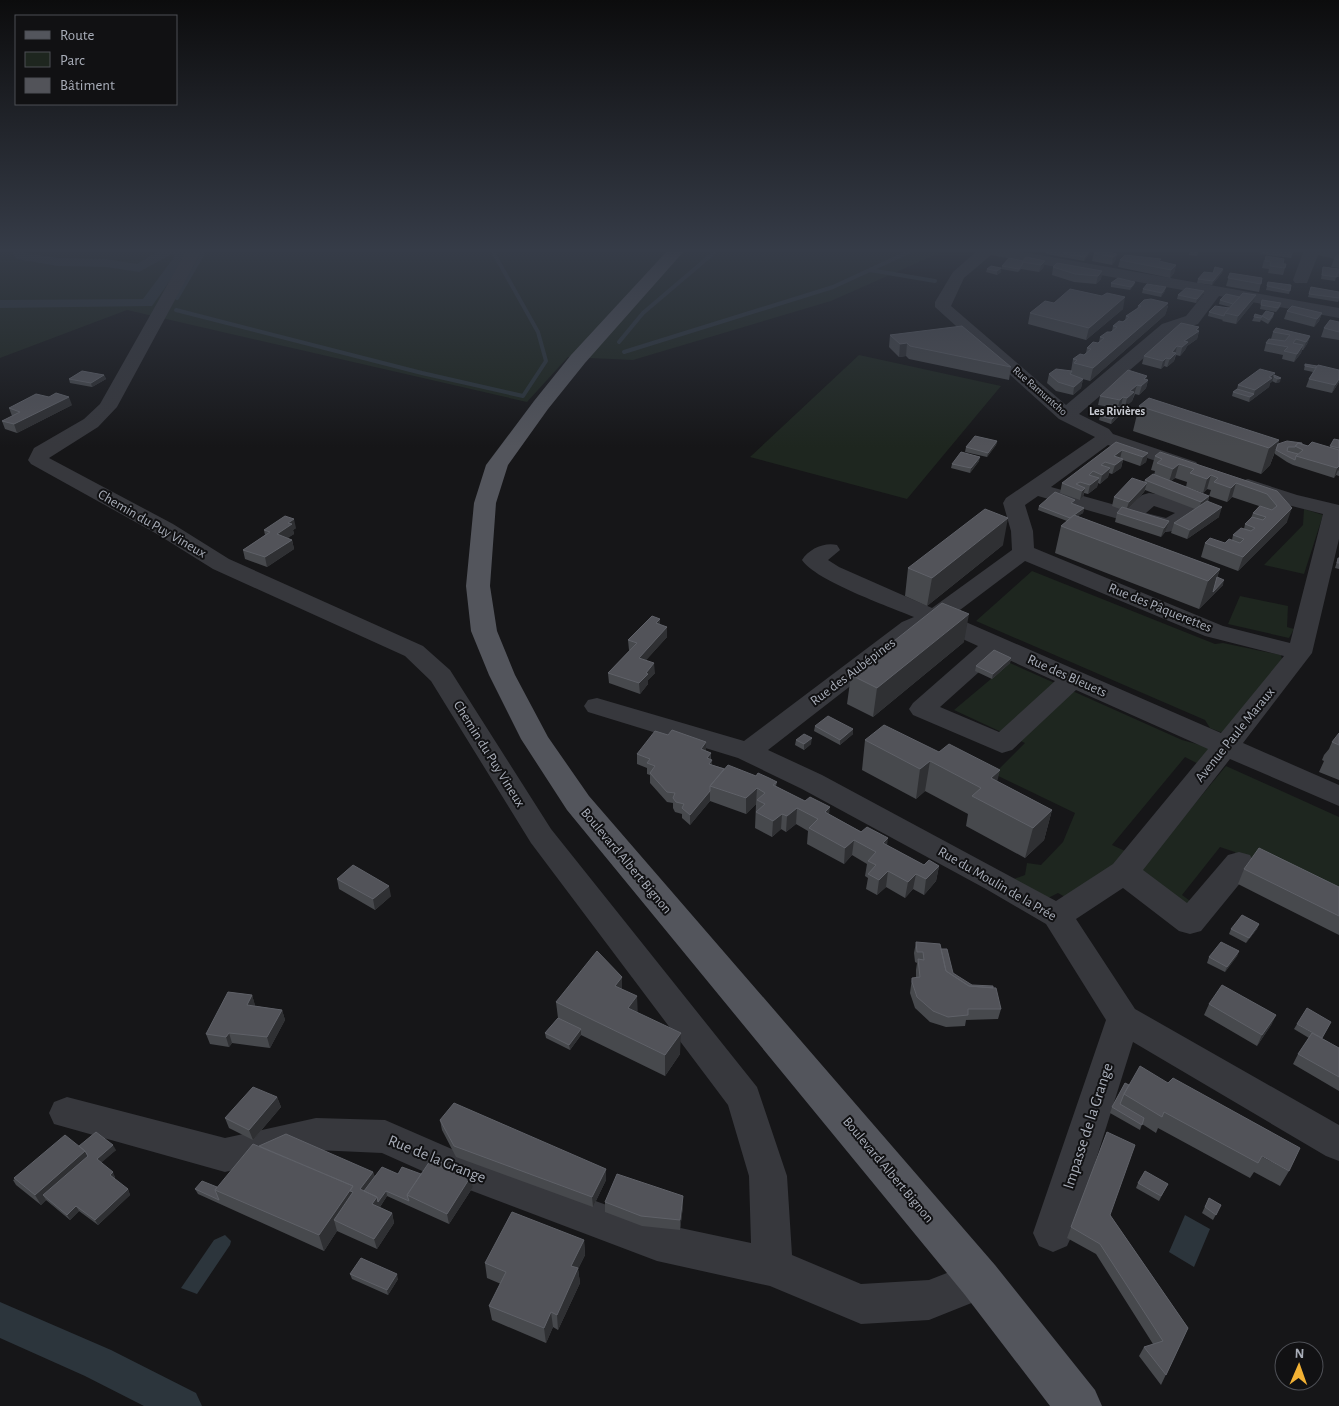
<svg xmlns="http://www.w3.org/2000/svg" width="1339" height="1406" viewBox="0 0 1339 1406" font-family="'Alegreya Sans',sans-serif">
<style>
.green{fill:#1e261f}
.water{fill:#2c353c}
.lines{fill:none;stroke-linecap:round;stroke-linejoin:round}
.stream{stroke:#2c353c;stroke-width:4}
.canal{fill:#2c353c;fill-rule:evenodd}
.minor{fill:#37383d;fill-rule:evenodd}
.major{fill:#53555c;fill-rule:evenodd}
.wall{fill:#47494d}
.shaded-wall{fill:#2f3033}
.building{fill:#525359;stroke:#5f6168}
.labels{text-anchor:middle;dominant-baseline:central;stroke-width:4;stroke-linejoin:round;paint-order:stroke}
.far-street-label{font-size:11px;fill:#a8adb8;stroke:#111113}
.far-neighbourhood-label{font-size:12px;font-weight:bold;fill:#c9ccd4;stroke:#111113}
.street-label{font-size:14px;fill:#a8adb8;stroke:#111113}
.near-street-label{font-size:16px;fill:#a8adb8;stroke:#111113}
</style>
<rect width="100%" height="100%" fill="#161618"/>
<path class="green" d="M0 250H946L831 301 633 360 568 357 527 402 127 310 0 358Z
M859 355 1001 386 907 499 750 457Z
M1304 509 1323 515 1304 574 1264 565 1303 525Z
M1032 571 1215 644 1223 643 1281 655 1285 672 1233 737 1210 728 1205 720 976 621Z
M1240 596 1288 606 1287 627 1294 629 1289 638 1228 624Z
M1010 663 1182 740 1222 751 1208 769 1185 757 1112 845 1136 856 1076 903 1058 893 1048 898 1011 880 1025 875 1027 863 1041 865 1063 842 1075 813 994 774 1025 743 954 710Z
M1226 766 1339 817V897L1239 863 1235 852 1220 847 1182 895 1201 909 1186 908 1139 871Z"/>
<path class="water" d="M1185 1215 1210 1229 1194 1267 1169 1252Z
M225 1235 231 1241 230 1245 197 1294 181 1288 214 1240Z"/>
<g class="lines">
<path class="stream" d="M870 270 935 281
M177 298 205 250
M176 310 422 373 523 396 546 361 538 332 492 250
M619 342 643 313 717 250
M624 352 833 287 913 250"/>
<path class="canal" d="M10 250H24L26 253 58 258 106 259 137 264 160 250H184L189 254 152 306 0 308V300L143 299 175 256 170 255 139 272 106 267 58 266 22 260 17 259Z
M0 1302 111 1350 196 1393 202 1406H144L85 1376 0 1338Z"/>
<path class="minor" d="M187 250H202L117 407 98 427 49 458 173 524 229 559 423 646 450 670 551 829 757 1087 787 1176 792 1255 861 1284 929 1280 980 1260 994 1266 1000 1280 994 1294 929 1320 861 1324 770 1286 657 1261 438 1178 382 1153 316 1150 225 1172 54 1124 49 1113 54 1102 67 1097 225 1138 316 1118 385 1120 461 1153 657 1223 751 1243 749 1176 728 1105 531 843 431 681 405 656 213 569 157 534 31 464 28 460 34 448 84 419 100 404Z
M978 250H1012L1339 308V318L1219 296 1198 324 1174 332 1079 414 1109 429 1113 434 1196 462 1199 466 1196 470 1189 472 1108 445 1051 487 1126 508 1142 495 1149 493 1163 495 1195 505 1200 514C1193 524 1176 532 1164 532L1038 496 1025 505 1033 531 1034 548 1223 626 1290 643 1323 514 1284 504 1241 489 1238 485 1241 481 1248 479 1297 495 1339 505V539L1312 653 1243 743 1339 785V806L1230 759 1143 870 1187 903 1228 855 1239 852 1250 855 1254 863 1250 871 1201 931 1190 934 1179 931 1123 888 1076 919 1135 1009 1339 1125V1161L1326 1156 1133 1042 1073 1233 1067 1246 1053 1252 1039 1246 1033 1233 1106 1020 1046 924 986 889 802 789 738 758 588 712 584 706 588 700 597 698 744 741 902 622 914 617C888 606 816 581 802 560 809 549 824 542 837 545L840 550 828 560 839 567 932 608 1012 550 1011 531 1003 503 1006 498 1095 437 1059 419 935 307V302L953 272ZM991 255 1204 294 1186 316 1162 324 1066 405 951 306 964 278ZM1154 506 1175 513 1166 518 1146 513ZM1025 561 1205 636 1284 656 1221 733 952 616ZM934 626 978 646 913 703 909 709 913 715 1002 753 1012 750 1076 690 1208 749 1113 864 1056 901 822 775 768 750 920 632ZM998 655 1055 681 999 732 940 707Z
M1304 250H1339V260L1318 255 1307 283H1295L1293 280Z"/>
<path class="major" d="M668 250H685L585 363 548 409 508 465 496 503 490 586 497 631 515 675 548 737 589 796 995 1265 1095 1390 1102 1406H1050L965 1295 567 810 521 739 489 675 471 631 466 586 474 503 486 465 534 401 571 355Z"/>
</g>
<path class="wall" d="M1046 250H1078L1089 252 1088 256 1084 261 1046 254Z
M1189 250H1199L1197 256 1189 255Z
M1261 250H1294L1291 258 1260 254Z
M1094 253 1117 254 1115 261 1112 265 1092 261Z
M1339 255V268L1331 267 1334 259Z
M1120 260 1160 261 1176 265 1174 273 1170 278 1118 267Z
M1264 260 1286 264 1283 275 1268 273 1269 269 1262 268Z
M1023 261H1045L1043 268 1039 272 1021 269 1018 272 1001 269 1002 266Z
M1053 267 1102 271 1101 279 1096 284 1074 282 1052 275Z
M1323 267 1339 269V277H1336L1335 281 1321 279Z
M987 269 1001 272 997 275 986 272Z
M1223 269 1222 273 1212 285 1197 283 1198 279Z
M1230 273 1262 278 1259 292 1226 286Z
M1135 282 1134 285 1130 290 1111 287V283Z
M1268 282 1291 285 1289 294 1266 290Z
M1311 287 1339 292V300L1338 302 1308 297Z
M1143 289 1165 291 1161 297 1142 293Z
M1204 291 1203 295 1196 303 1177 299 1178 295Z
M1256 295 1253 303 1236 324 1222 321 1223 320 1208 316 1209 312 1230 307 1219 304 1220 300Z
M1262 300 1281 303 1280 307 1276 312 1260 309Z
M1054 303 1123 309 1086 340 1028 324 1030 313Z
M1138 306H1168L1165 315 1090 381 1079 378 1083 379 1081 388 1073 395 1056 391 1047 383 1049 374 1071 371 1073 359 1084 355 1086 353 1087 348 1098 343 1099 342 1100 337 1111 332 1112 331 1113 326 1125 320 1126 316 1137 309Z
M1287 311 1322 313 1319 321 1314 327 1284 319Z
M1274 313 1273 317 1268 324 1261 320 1260 322 1252 321 1254 317 1262 316Z
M1339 322V340L1321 337 1324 328Z
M1198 331H1199L1197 339 1187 346 1185 350 1180 356 1176 355 1174 361 1167 367 1164 366 1161 369 1142 364 1144 356Z
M1273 332 1310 336 1307 344 1303 350H1302L1301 353 1294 362 1282 359 1283 355 1264 351 1266 343 1271 339Z
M890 335 1011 367 1009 380 909 359 906 356 899 357 889 347Z
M1305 364 1316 368 1339 370V382L1332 393 1306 387 1309 379 1313 372 1304 370Z
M104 375 106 379 92 387 70 383 69 379Z
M1274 375 1280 382 1276 383 1272 381 1270 383 1269 387 1249 402 1232 396 1233 392 1237 389 1238 385Z
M1147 376 1146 379 1148 380 1146 388 1139 395 1135 394 1132 401 1125 407 1121 406 1119 407 1122 413 1111 424 1099 420 1100 416 1110 407 1098 405 1100 396Z
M72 405 17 433 5 429 2 421 12 416 9 408Z
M1139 406 1279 440 1278 444H1302L1308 446 1330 447 1334 439 1339 440V476L1336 475 1334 478 1293 465 1287 462 1275 454V452L1270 465 1261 474 1133 431Z
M997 441 996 445 987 457 965 452 966 447Z
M1116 442 1148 453 1146 462 1140 466 1123 460 1121 468 1112 474 1109 473 1108 477 1100 484 1098 483 1097 487 1088 494 1084 493 1083 497 1080 500 1060 493 1062 483Z
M1155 456 1277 491 1287 522 1238 571 1201 557 1205 543H1225L1232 540 1233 535 1244 529 1245 524 1251 518 1253 513 1259 506 1232 497 1227 502 1209 496 1211 490 1207 489 1203 493 1186 487 1187 482 1175 478 1171 481 1209 496 1208 502 1219 517 1187 539 1171 533 1174 523 1195 509 1145 490 1144 492 1128 509 1169 521 1166 531 1161 537 1115 522 1117 513 1120 509 1112 506 1114 497 1144 482 1145 480 1154 475 1155 471 1151 470Z
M979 461 970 473 951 468 952 464Z
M1074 504 1084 508 1083 513 1077 516 1220 569 1217 577 1223 585 1199 609 1055 553 1061 526 1067 521 1038 510 1039 506Z
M296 528 293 530 294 534 287 538 292 540 294 549 267 567 245 559 243 550 265 535 264 530Z
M1003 545 927 606 905 596 908 568Z
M1338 558H1339V569L1335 568Z
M660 625 667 627V637L646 660 655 673 648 680V684L640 694 609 683 608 673 630 650H629L628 640Z
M964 642 873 717 847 704 851 675Z
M1011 658 1010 663 992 679 975 671 976 666Z
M815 726 853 734 840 745 814 731Z
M1339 733V780L1319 772 1324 761 1322 760 1324 755 1329 749 1332 742Z
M668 735 706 742V751L711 753V759L712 765 777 782 776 786 924 865 939 866 936 881 924 895 913 889 905 898 886 887 877 895 866 889 868 878 865 876 867 864 852 855 844 864 807 844 808 831 796 824 786 832 781 829 772 837 755 828 756 804 746 814 710 801 690 825 682 818V814L675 812 673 808V803L667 802 650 783V775L647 774V768L637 764V754Z
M796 740 811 744 804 750 795 745Z
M865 740 997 781 1052 810 1044 840 1025 858 966 826 968 814 925 791 916 799 862 770Z
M1244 869 1339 887V935L1238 884Z
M337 879 391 896 375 910 339 889Z
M1259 924 1257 929 1246 943 1229 934 1231 929Z
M916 942 941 949 953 973 1001 1009 998 1019 966 1020 965 1026 946 1027 930 1022 915 1008 910 993 912 978H916V970L917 963 915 962 914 953Z
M1239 951 1237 956 1225 972 1207 963 1209 957Z
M622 977V989L637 1013 680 1054 665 1076 581 1035 570 1050 546 1038 545 1033 558 1018 556 1002Z
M252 995 255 1006 282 1010 285 1020 270 1048 232 1043 229 1047 210 1044 206 1034Z
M1209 1004 1276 1015 1271 1025 1257 1046 1204 1015Z
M1297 1024 1339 1048V1091L1293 1064 1298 1054 1309 1038 1294 1029Z
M1125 1083 1289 1171 1280 1186 1254 1172 1250 1178 1158 1128 1156 1133 1142 1124 1140 1130 1110 1113 1112 1107Z
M277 1097 281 1107 253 1140 229 1128 225 1118Z
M440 1120 606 1169V1180L593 1207 456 1157 442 1130Z
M1107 1132 1110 1215 1188 1328 1161 1385 1139 1356 1144 1347 1153 1344 1096 1254 1067 1238Z
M79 1146 116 1150 101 1162 115 1177 114 1179 128 1189 130 1195 98 1225 79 1211 70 1220 46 1200 41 1205 16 1185 13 1180Z
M373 1172 375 1177 398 1174 471 1176 473 1187 449 1224 387 1196 380 1207 392 1213 394 1223 377 1249 337 1231 324 1251 198 1194 195 1189Z
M1138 1183 1168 1184 1159 1201 1136 1188Z
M1209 1198 1221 1205 1213 1220 1202 1213Z
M605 1202 683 1206 680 1230 642 1226 605 1212Z
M584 1240 585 1255 578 1269 580 1283 558 1330 553 1327 546 1343 492 1320 489 1306 501 1284 487 1278 485 1263Z
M350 1274 398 1279 388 1295 352 1279Z"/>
<path class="shaded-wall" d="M1089 252 1088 256 1084 261 1085 257Z
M1117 254 1115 261 1112 265 1113 257Z
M1045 261 1043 268 1039 272 1041 265Z
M1176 265 1174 273 1170 278 1171 270Z
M1001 268V272L997 275V271Z
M1223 269 1222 273 1212 285 1213 281Z
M1102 271 1101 279 1096 284 1098 276Z
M1135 282 1134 285 1130 290 1131 287Z
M1166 287 1165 291 1161 297 1162 293Z
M1204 291 1203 295 1196 303 1197 299Z
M1256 295 1253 303 1236 324 1238 316Z
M1125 297 1123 309 1086 340 1089 328Z
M1168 303 1167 310 1165 315 1090 381 1093 368Z
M1322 313 1319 321 1314 327 1317 319Z
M1199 327 1198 332 1199 331 1197 339 1187 346 1185 350 1180 356 1184 341Z
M1310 336 1307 344 1303 350 1306 342Z
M907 343 906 356 899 357 900 344Z
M1303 345 1301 353 1294 362 1297 354Z
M1177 346 1174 361 1167 367 1172 352Z
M1166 358 1164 366 1161 369 1163 361Z
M1275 373 1272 382 1270 383 1269 387 1249 402 1250 397 1254 394 1255 390Z
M104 375 106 379 92 387 91 383Z
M1147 376 1145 382 1148 380 1146 388 1139 395 1144 379Z
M1281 378 1280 382 1276 383 1278 379Z
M1083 379 1081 388 1073 395 1074 387Z
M1339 379V382L1332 393 1335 385Z
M1137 385 1132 401 1125 407 1127 398 1130 391Z
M69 397 72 405 17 433 14 424Z
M1123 397 1121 406 1117 409 1120 400Z
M1123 408 1122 413 1111 424 1112 419Z
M1279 440 1270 465 1261 474 1269 448Z
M997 441 996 445 987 457 988 453Z
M1122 450 1120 459 1114 456Z
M1148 453 1146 462 1140 466 1143 457Z
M980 457 979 461 970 473 971 468Z
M1123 459 1121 468 1112 474 1115 465Z
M1179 464 1175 478 1169 482 1173 469Z
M1339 466V471L1338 470 1336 475 1334 478 1337 468Z
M1110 468 1108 477 1100 484 1102 475Z
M1211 475 1207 489 1203 493 1207 479Z
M1099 478 1097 487 1088 494 1090 485Z
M1147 483 1144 492 1126 511 1129 502Z
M1236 483 1232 497 1227 502 1231 488Z
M1085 488 1083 497 1080 500 1082 491Z
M1209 496 1206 505 1199 511 1201 502Z
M1222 507 1219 517 1187 539 1190 530Z
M1084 508 1083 513 1069 522 1070 518Z
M1292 508 1287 522 1238 571 1243 557Z
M1008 518 1003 545 927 606 932 578Z
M294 519 296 528 293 530 294 534 279 544 277 534 288 523Z
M1169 521 1166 531 1161 537 1164 528Z
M292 540 294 549 267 567 265 557Z
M1220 569 1213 592 1224 580 1223 585 1199 609 1208 581Z
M969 614 964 642 873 717 877 688Z
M660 619V629L656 623Z
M667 627V637L639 668V658Z
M1011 658 1010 663 992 679 993 674Z
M654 663 655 673 648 680V684L640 694 639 683 646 673Z
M853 729V734L840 745V740Z
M812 738 811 744 804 750V744Z
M706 742V752L701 749Z
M711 753 710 763 712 760V770L707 758Z
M930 761 925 791 916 799 920 769Z
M1000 770 993 800 991 778Z
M757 788 756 804 746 814V798Z
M710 791V801L690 825V815Z
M830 807 828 823 825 812Z
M797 808 796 824 786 832 787 816Z
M1052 810 1044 840 1025 858 1033 828Z
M782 814 781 829 772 837 773 821Z
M888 838 886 854 883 843Z
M854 840 852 855 844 864 845 848Z
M939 866 936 881 924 895 926 879Z
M888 871 886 887 877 895 879 880Z
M916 874 913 889 905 898 908 882Z
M389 886 391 896 375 910 373 899Z
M1259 924 1257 929 1246 943 1249 938Z
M1239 951 1237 956 1225 972 1227 967Z
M622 977V998L615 986Z
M252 995 255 1005 251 1015 247 1005Z
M637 996 638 1017 628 1008Z
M282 1010 285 1020 270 1048 267 1037Z
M1276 1015 1271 1025 1257 1046 1262 1035Z
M581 1029V1035L570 1050 569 1045Z
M229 1033 232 1043 229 1047 226 1037Z
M681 1033 680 1054 665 1076V1055Z
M277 1097 281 1107 253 1140 249 1130Z
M113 1145 116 1150 100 1164 97 1159Z
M85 1151 90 1162 43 1195 46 1200 41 1205 35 1195Z
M606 1169V1180L593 1207 592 1197Z
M113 1172 115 1177 112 1181 110 1175Z
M373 1172 376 1182 366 1196 360 1189Z
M471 1176 473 1187 449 1224 447 1214Z
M353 1186 357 1202 334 1220 337 1231 324 1251 319 1235Z
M128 1189 130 1195 98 1225 95 1220Z
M386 1191 387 1196 375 1214 372 1204 377 1197Z
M683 1196V1206L680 1230V1220Z
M76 1206 79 1211 70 1220 67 1215Z
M392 1213 394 1223 377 1249 374 1239Z
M584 1240 585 1255 578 1269 580 1283 558 1330 557 1315 571 1266Z
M397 1274 398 1279 388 1295 387 1290Z
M551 1312 553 1327 546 1343 544 1328Z"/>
<path class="building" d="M1068 250H1078L1089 252 1085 257 1064 254Z
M1097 250H1102L1117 254 1113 257 1094 253Z
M1190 250H1199L1198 252Z
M1338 254 1339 255V260L1334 259Z
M1125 255 1161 259 1159 261 1176 265 1171 270 1120 260Z
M1266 256 1284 259 1283 264H1286L1285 268 1270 266 1271 262 1265 261Z
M1026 257 1045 261 1041 265 1022 262Z
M1009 258 1023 261 1022 265 1019 269 1002 266Z
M1057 263 1102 271 1098 276 1075 274 1053 267Z
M991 266 1001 268 997 271 987 269Z
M1215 267 1223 269 1213 281 1198 279 1204 272 1213 273Z
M1323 267 1339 269V273H1337V277L1322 275Z
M1230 273 1262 278 1261 284 1228 278Z
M1118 278 1135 282 1131 287 1111 283Z
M1268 282 1291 285 1290 291 1267 286Z
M1147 284 1166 287 1162 293 1143 289Z
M1311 287 1339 292V298L1309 294Z
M1186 288 1204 291 1197 299 1178 295Z
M1070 289 1102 296 1107 293 1125 297 1089 328 1030 313 1045 301 1054 303Z
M1243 293 1256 295 1238 316 1225 313Z
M1226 294 1240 297 1233 304 1220 300Z
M1151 299 1168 303 1093 368 1074 363 1077 360 1073 359 1080 354 1084 355 1091 349 1087 348 1093 342 1098 343 1104 338 1100 337 1107 332H1111L1117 327 1113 326 1119 321 1123 322 1129 317 1126 316 1141 306H1138L1144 300Z
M1262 300 1281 303 1278 308 1261 305Z
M1215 306 1229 308 1225 313 1224 316 1209 312Z
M1292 306 1322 313 1317 319 1287 311Z
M1266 311 1274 313 1269 320 1262 316 1261 318 1254 317 1255 314 1262 316Z
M1330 320 1339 322V332L1324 328Z
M1181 323 1199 327 1196 330 1199 331 1184 341 1188 342 1182 347 1177 346 1172 352 1176 353 1170 359 1166 358 1163 361 1144 356Z
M962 326 1011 367 910 346 907 343 900 344 890 335Z
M1276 328 1310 336 1306 342 1296 339 1293 343 1303 345 1297 354 1284 351 1288 347 1266 343 1269 339 1285 341 1290 335 1273 332Z
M1305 364 1317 366 1315 368 1305 366Z
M1318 365 1339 370V379L1335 385 1309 379Z
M1056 369 1072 371 1070 374 1083 379 1074 387 1058 382 1049 374Z
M1260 369 1275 373 1269 377 1272 378 1255 390 1238 385Z
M1128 370 1147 376 1144 379 1148 380 1141 386 1137 385 1130 391 1134 392 1127 398 1123 397 1120 400 1100 396Z
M82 371 104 375 91 383 69 379Z
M1274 375 1281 378 1278 379 1274 377Z
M1237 389 1254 394 1250 397 1233 392Z
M56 393 69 397 14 424 2 421 20 412 9 408 36 394 49 397Z
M1149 398 1279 440 1269 448 1139 406Z
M1112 405 1123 408 1112 419 1100 416Z
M975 436 997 441 988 453 966 447Z
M1334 439 1339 440V448L1330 446Z
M1287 441 1302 443V444L1298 443 1295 447H1288L1287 451 1298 454 1296 456 1295 460 1289 457 1276 450 1278 444Z
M1116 442 1148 453 1143 457 1122 450 1114 456 1123 459 1115 465 1105 462 1101 465 1110 468 1102 475 1093 471 1089 475 1099 478 1090 485 1080 482 1076 484 1085 488 1082 491 1062 483Z
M1312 442 1339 450V466L1337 468 1296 456 1303 450 1295 446 1298 443 1308 446Z
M961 452 980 457 971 468 952 464Z
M1160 452 1277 491 1292 508 1243 557 1205 543 1210 538 1225 543 1229 539 1240 543 1244 539 1233 535 1241 528 1251 531 1255 528 1245 524 1252 517 1263 520 1266 517 1253 513 1260 506 1272 510 1277 506 1267 494 1236 483 1231 488 1214 482 1218 478 1211 475 1207 479 1190 473 1194 469 1179 464 1173 469 1157 463 1162 459 1155 456Z
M1153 474 1209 496 1201 502 1145 480Z
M1132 478 1147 483 1129 502 1114 497Z
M1055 492 1075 500 1071 503 1084 508 1070 518 1039 506Z
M1207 501 1222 507 1190 530 1174 523Z
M1122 507 1169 521 1164 528 1117 513Z
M985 509 1008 518 932 578 908 568Z
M1074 515 1220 569 1208 581 1061 526Z
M285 516 294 519 288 523 292 524 277 534 292 540 265 557 243 550 270 532 264 530Z
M1338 558H1339V563H1337Z
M1217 577 1224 580 1213 592Z
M942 603 969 614 877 688 851 675Z
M652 616 660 619 656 623 667 627 639 658 654 663 646 673 648 674 639 683 608 673 637 643 628 640Z
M994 650 1011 658 993 674 976 666Z
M828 716 853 729 840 740 815 726Z
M884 725 939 752 949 744 1000 770 991 778 1052 810 1033 828 972 796 981 788 930 761 920 769 865 740Z
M672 730 706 742 701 749 711 753 707 758 712 760 709 764 724 769 710 786V791L690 815 682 808 684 804 676 802 673 798 675 793 667 792 650 773 655 766 647 763 650 759 637 754 655 731 668 735Z
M1339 733V745L1332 742Z
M804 734 812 738 804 744 796 740Z
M728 765 756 776 758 773 769 778 777 782 773 785 805 801 810 797 830 807 825 812 861 832 867 827 888 838 883 843 924 865 929 860 939 866 926 879 916 874 908 882 888 871 879 880 868 874 876 865 868 861 876 852 854 840 845 848 809 828 818 819 797 808 787 816 782 814 773 821 756 812 765 804 757 800 765 793 757 788 746 798 710 786Z
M1259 848 1339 887V916L1244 869Z
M353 865 389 886 373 899 337 879Z
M1242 915 1259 924 1249 938 1231 929Z
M916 942 940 944 946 971 969 986 996 988 1001 1009H968V1015L948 1017 933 1011 917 997 912 982V978L920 977 918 959 924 960 923 952H917Z
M1221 942 1239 951 1227 967 1209 957Z
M941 949H947L953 973 972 985 993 986V988L969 986 946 971Z
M597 951 622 977 615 986 637 996 628 1008 681 1033 665 1055 556 1002Z
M1222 985 1276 1015 1262 1035 1209 1004Z
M228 992 252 995 247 1005 282 1010 267 1037 229 1033 226 1037 206 1034Z
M1307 1008 1331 1022 1322 1038 1297 1024Z
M558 1018 581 1029 569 1045 545 1033Z
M1312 1033 1339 1048V1077L1298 1054Z
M1140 1066 1168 1083 1173 1078 1300 1148 1289 1171 1262 1156 1258 1163 1164 1112 1162 1117 1124 1094Z
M1125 1083 1129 1085 1124 1094 1120 1104 1144 1118 1142 1125 1112 1107Z
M253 1087 277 1097 249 1130 225 1118Z
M454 1103 606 1169 592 1197 454 1146 440 1120Z
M96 1132 113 1145 97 1159 113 1172 110 1175 128 1189 95 1220 76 1206 67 1215 43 1195 88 1156 85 1151 79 1146Z
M1107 1132 1135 1145 1110 1215 1188 1328 1166 1375 1144 1347 1163 1341 1100 1244 1071 1227Z
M286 1134 373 1172 360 1189 377 1197 372 1204 392 1213 374 1239 334 1220 353 1192 350 1191 353 1186 259 1146Z
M65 1135 85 1151 35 1195 14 1178Z
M253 1144 353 1186 319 1235 215 1190Z
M432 1158 471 1176 447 1214 407 1195Z
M382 1167 398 1174 402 1167 421 1174 407 1195 409 1201 386 1191 378 1202 377 1197 364 1191Z
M1145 1171 1168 1184 1161 1196 1138 1183Z
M617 1174 683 1196 680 1220 641 1216 605 1202Z
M202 1181 217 1187 215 1190 219 1200 195 1189Z
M1209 1198 1221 1205 1216 1215 1205 1207Z
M512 1212 584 1240 571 1266 578 1268 557 1315 551 1312 544 1328 489 1306 506 1272 485 1263Z
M361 1258 397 1274 387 1290 350 1274Z"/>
<linearGradient id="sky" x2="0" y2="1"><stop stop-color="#0c0c0d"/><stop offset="0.56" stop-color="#363c48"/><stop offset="1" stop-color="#363c48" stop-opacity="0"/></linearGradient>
<rect width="1339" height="447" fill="url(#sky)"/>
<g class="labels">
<g class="far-street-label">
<text transform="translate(1040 391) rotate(41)">Rue Ramuntcho</text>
</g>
<g class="far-neighbourhood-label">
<text x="1117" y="411">Les Rivières</text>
</g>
<g class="street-label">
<text transform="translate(152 524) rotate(30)">Chemin du Puy Vineux</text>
<text transform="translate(1160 608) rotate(22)">Rue des Pâquerettes</text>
<text transform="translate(853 672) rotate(-37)">Rue des Aubépines</text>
<text transform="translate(1067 676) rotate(24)">Rue des Bleuets</text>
<text transform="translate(1235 735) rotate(-51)">Avenue Paule Maraux</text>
<text transform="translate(489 754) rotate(58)">Chemin du Puy Vineux</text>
<text transform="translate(626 861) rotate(50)">Boulevard Albert Bignon</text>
<text transform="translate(997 884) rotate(30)">Rue du Moulin de la Prée</text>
<text transform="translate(888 1170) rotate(50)">Boulevard Albert Bignon</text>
</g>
<g class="near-street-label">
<text transform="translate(1088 1126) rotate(-72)">Impasse de la Grange</text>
<text transform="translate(437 1159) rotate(22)">Rue de la Grange</text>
</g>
</g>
<rect x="15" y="15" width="162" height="90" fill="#111113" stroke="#4d4f55"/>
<rect x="25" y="31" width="25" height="8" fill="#53555c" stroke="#4d4f55"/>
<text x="60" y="40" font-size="15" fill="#a8adb8">Route</text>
<rect x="25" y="52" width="25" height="15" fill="#1e261f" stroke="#4d4f55"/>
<text x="60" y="65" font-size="15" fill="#a8adb8">Parc</text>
<rect x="25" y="78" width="25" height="15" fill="#525359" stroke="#4d4f55"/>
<text x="60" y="90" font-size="15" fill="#a8adb8">Bâtiment</text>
<g transform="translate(1299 1366) rotate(2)"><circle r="24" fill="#111113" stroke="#4d4f55"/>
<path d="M0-4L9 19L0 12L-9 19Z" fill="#f2b134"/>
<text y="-8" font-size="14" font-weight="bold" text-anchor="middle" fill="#a8adb8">N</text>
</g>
</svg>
